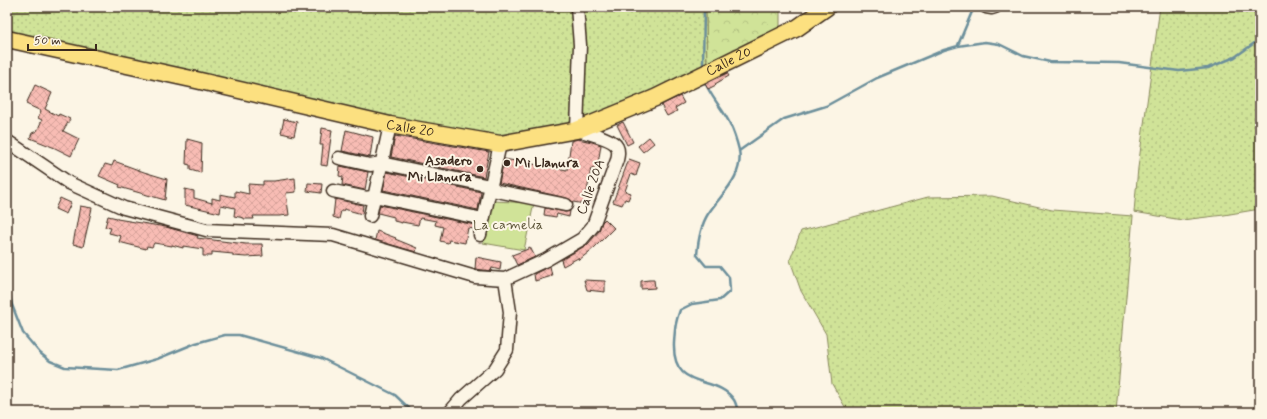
<svg xmlns="http://www.w3.org/2000/svg" width="1267" height="419" viewBox="0 0 1267 419" font-family="Mynerve,sans-serif">
<style>
.grass{fill:url(#grass-dots);stroke:#86865b}
.forest{fill:url(#forest-crowns);stroke:#86865b}
.park{fill:#d0e398;stroke:#86865b}
.lines{fill:none;stroke-linecap:round;stroke-linejoin:round}
.stream{stroke:#6c8f9b;stroke-width:2.5}
.building{fill:url(#building-cross-hatch);stroke:#3b2a1e}
.minor-casing{stroke:#3b2a1e;stroke-width:15}
.major-casing{stroke:#3b2a1e;stroke-width:19}
.minor{stroke:#fcf5e5;stroke-width:12}
.major{stroke:#fce080;stroke-width:16}
.poi-dot{fill:#3b2a1e;stroke:#fcf5e5;stroke-width:1.5}
.labels{text-anchor:middle;dominant-baseline:central;stroke-width:4;stroke-linejoin:round;paint-order:stroke}
.street-label{font-size:14px;fill:#3b2a1e;stroke:#fcf5e5}
.poi-label{font-size:14px;font-weight:bold;fill:#3b2a1e;stroke:#fcf5e5;text-anchor:end}
.park-label{font-size:14px;fill:#60583c;stroke:#fcf5e5}
</style>
<defs>
<pattern id="grass-dots" width="8" height="8" patternUnits="userSpaceOnUse"><rect width="8" height="8" fill="#d0e398"/><path d="M2 2h.1M6 6h.1" fill="none" stroke="#b4c383" stroke-width="1.8" stroke-linecap="round"/></pattern>
<pattern id="forest-crowns" width="20" height="18" patternUnits="userSpaceOnUse"><rect width="20" height="18" fill="#d0e398"/><path d="M2 6a3 3 0 1 1 6 0M12 15a3 3 0 1 1 6 0" fill="none" stroke="#b4c383"/></pattern>
<pattern id="building-cross-hatch" width="8" height="8" patternUnits="userSpaceOnUse"><rect width="8" height="8" fill="#f8bcb4"/><path d="M0 0l8 8M0 8l8-8" fill="none" stroke="#d6a29a"/></pattern>
</defs>
<rect width="100%" height="100%" fill="#fcf5e5"/>
<filter id="ink" filterUnits="userSpaceOnUse"><feTurbulence type="fractalNoise" baseFrequency=".025" numOctaves="2"/><feDisplacementMap in="SourceGraphic" scale="8" xChannelSelector="R" yChannelSelector="G"/><feConvolveMatrix kernelMatrix="1 2 1 2 8 2 1 2 1" color-interpolation-filters="sRGB"/></filter>
<g filter="url(#ink)">
<path class="grass" d="M7 7H706L707 68 584 123 483 142 7 38Z
M1160 7H1260V209L1224 215 1182 220 1134 212 1138 168Z
M992 196 1052 210 1133 216 1116 412H848L832 384 826 334 801 291 790 260 801 231 928 197Z"/>
<path class="forest" d="M706 7H780V28L707 68Z"/>
<path class="park" d="M493 201 534 203 524 250 483 243Z"/>
<g class="lines">
<path class="stream" d="M958 45 974 7
M703 68 704 7
M704 79C709 96 723 108 730 124 734 132 737 142 739 150 744 177 721 194 708 214 701 225 698 242 697 255L706 266H720L729 277 730 291 720 300 692 304 680 310C675 323 675 329 674 343 672 393 716 373 734 400 736 403 737 408 738 412
M739 151 784 119 826 106 877 78 944 50 958 46 985 42 999 44 1023 56 1050 62 1119 63 1179 71 1208 68 1235 57 1260 39
M7 283 12 305 23 333 40 353 50 361 65 367 118 370 157 359 196 343 225 335H239L321 358 395 395 413 412"/>
</g>
<path class="building" d="M727 73 729 76 715 84 716 85 708 89 705 84Z
M35 85 52 93 45 109 58 116 59 114 70 119 63 131 79 139 71 156 55 148 30 138 32 133 37 131 42 120 38 118 41 111 26 104Z
M680 96 684 103 675 108 677 111 667 116 661 105Z
M284 119 297 122 294 136 281 133Z
M623 122 633 142 627 145 617 125Z
M322 128 332 130 327 166 321 165 323 145H320Z
M346 130 373 137 370 157 342 151Z
M395 136 489 152 484 177 391 157Z
M649 137 654 143 643 152 638 146Z
M187 139 202 143 201 173 190 170V165L186 164Z
M578 139 592 142 601 145 597 170 591 168 585 204 573 202 567 198 499 183 504 159 567 170 571 141Z
M629 159 640 163 636 176 631 174 625 191 631 193 628 200 625 199 622 205 613 202Z
M114 161 144 172 167 179 165 200 119 187 120 185 99 176 105 164 112 166Z
M340 166 368 172 365 190 342 185 343 177 339 176Z
M387 172 481 192 478 210 383 190Z
M295 178 296 192 286 193 289 215 279 216H253L254 219H244V218L234 216 235 208 221 205 220 213 185 205V189L194 191V198L212 203V198L220 200V194L235 197V191L249 194 248 184 263 185V181H274Z
M308 183 322 184 321 193 307 191Z
M60 198 71 203 66 214 55 209Z
M335 199 363 205 362 214 344 209 343 211H341L339 219 333 217Z
M380 205 475 225 474 229 468 228 465 243 449 240 448 243 440 241 443 227 435 225 436 221 420 218 418 225 402 222V223L394 221V217L378 213Z
M80 206 92 208 83 247 73 244Z
M545 208 565 212 570 211 569 217 557 214 556 217 544 215Z
M108 216 117 218V219L166 227 198 236 197 238 246 244H262L263 256 246 257 233 256V254L212 252V256H203V249L183 246V248L172 245V246L154 243 152 247 147 246 146 249 119 242 121 236 109 233 111 228 105 227Z
M605 219 614 228 594 248 579 260 578 258 563 266 561 260 588 244 599 231 602 222Z
M377 231 396 238 395 239 417 248 416 252 375 240Z
M530 247 535 257 517 265 512 255 528 249V248Z
M476 257 501 262 500 270 492 268 491 271 475 269Z
M550 266 552 276 535 281 534 274Z
M584 280 605 281V292L587 290Z
M649 280H654L655 288 641 289V281Z"/>
<g class="lines">
<g class="minor-casing">
<path id="minor" d="M986 7 992 8 995 7
M7 141 69 183 124 208 206 230 333 235 475 277 505 279 546 260 582 239 593 226 617 160C618 156 619 151 617 147 613 138 587 133 577 130L580 45 577 7
M339 158 370 165 381 163 490 186 497 191 566 205
M333 191 367 198 374 196 483 219
M370 216 390 125
M480 235 500 144
M450 412 461 399 495 369 507 350 510 312 505 279"/>
</g>
<g class="major-casing">
<g id="major">
<path id="s1" d="M7 39 196 80 390 125 500 144 577 130 655 98 797 28 827 7"/>
</g>
</g>
<use href="#minor" class="minor"/>
<use href="#major" class="major"/>
</g>
</g>
<g class="poi-dot">
<circle cx="507" cy="163" r="4"/>
<circle cx="480" cy="169" r="4"/>
</g>
<g class="labels">
<g class="street-label">
<text stroke="none"><textPath href="#s1" startOffset="749">Calle 20</textPath></text>
<text stroke="none"><textPath href="#s1" startOffset="413">Calle 20</textPath></text>
<text transform="translate(591 187) rotate(-70)">Calle 20A</text>
</g>
<g class="poi-label">
<text x="472" y="161">Asadero<tspan x="472" dy="16">Mi Llanura</tspan></text>
<text x="515" y="163" text-anchor="start">Mi Llanura</text>
</g>
<g class="park-label">
<text x="508" y="225">La camelia</text>
</g>
</g>
<rect width="1267" height="419" fill="none" stroke="#fcf5e5" stroke-width="24"/>
<rect x="12" y="12" width="1243" height="395" fill="none" stroke="#3b2a1e" stroke-width="1.5" filter="url(#ink)"/>
<path d="M28 44v6h68v-6" fill="none" stroke="#3b2a1e" stroke-width="2"/>
<text x="34" y="44" font-size="12" fill="#3b2a1e" stroke="#fcf5e5" stroke-width="3" paint-order="stroke">50 m</text>
</svg>
